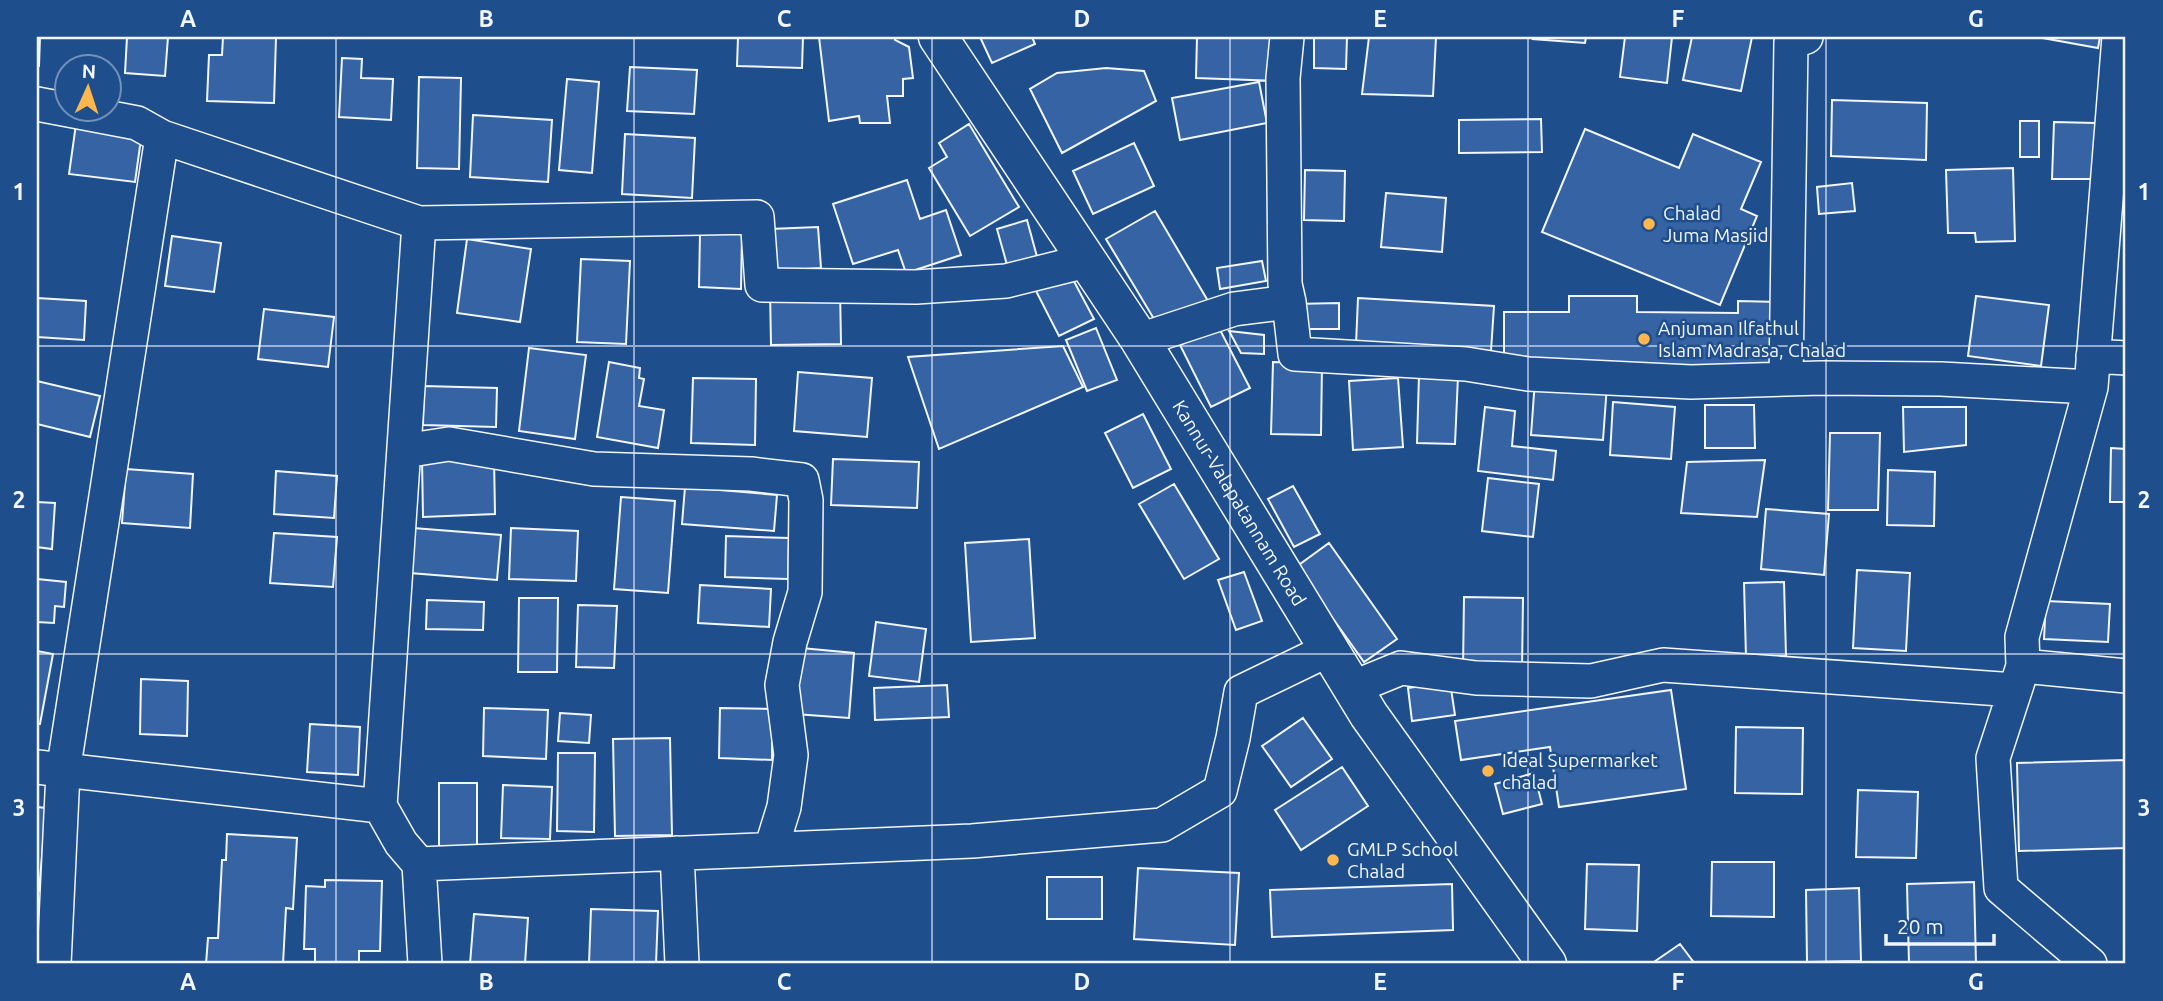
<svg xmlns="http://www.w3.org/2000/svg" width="2163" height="1001" viewBox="0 0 2163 1001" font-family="Ubuntu,sans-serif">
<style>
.building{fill:#3563a3;stroke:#f2f6ff;stroke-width:2}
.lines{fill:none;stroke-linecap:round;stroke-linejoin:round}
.minor-casing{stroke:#f2f6ff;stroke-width:36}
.secondary-casing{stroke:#f2f6ff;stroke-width:41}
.minor{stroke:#1f4e8c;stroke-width:33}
.secondary{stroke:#1f4e8c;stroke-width:38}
.grid{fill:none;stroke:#f2f6ff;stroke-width:2;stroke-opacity:0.55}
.poi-dot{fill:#ffb74d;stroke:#1f4e8c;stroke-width:2.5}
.labels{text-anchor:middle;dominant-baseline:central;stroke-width:5;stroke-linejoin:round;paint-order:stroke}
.poi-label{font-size:19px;fill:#f2f6ff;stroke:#1f4e8c;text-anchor:start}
.street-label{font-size:19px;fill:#f2f6ff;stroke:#1f4e8c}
.neatline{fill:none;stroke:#f2f6ff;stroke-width:2.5}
.grid-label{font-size:23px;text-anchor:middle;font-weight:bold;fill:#f2f6ff}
</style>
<rect width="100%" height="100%" fill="#1f4e8c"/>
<path class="building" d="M37 37H40L39 66H37Z
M127 37H168L165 76 125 73Z
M223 37H276L274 103 207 101 209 55H222Z
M738 37H803L802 68 737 66Z
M819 37H895V40L909 47 913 78 903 79V96H887L890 123H860L859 116 829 121Z
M980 37H1032L1035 44 992 63Z
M1197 37H1278L1276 81 1196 78Z
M1314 37H1347L1346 69 1314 68Z
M1369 37H1436L1433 96 1362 94Z
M1534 37H1586L1585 43 1533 39Z
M1625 37H1672L1667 83 1620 77Z
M1692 37H1752L1741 91 1683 80Z
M2037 37H2100L2098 48Z
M342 58 362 59 361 78 393 79 391 120 339 117Z
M630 67 697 70 694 114 627 111Z
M1106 68 1144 71 1156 101 1062 153 1030 89 1057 73Z
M419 77 461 78 459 169 417 168Z
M567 79 599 82 592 173 559 170Z
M1259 82 1267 123 1180 140 1172 98Z
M1832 100 1927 103 1926 160 1831 156Z
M473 115 552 120 548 182 470 177Z
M1541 119 1542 152 1459 153V120Z
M2020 121H2039V157H2020Z
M2054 122 2095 123V179H2052Z
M76 124 142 132 135 182 69 174Z
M969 124 1019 207 970 236 929 168 947 157 939 143Z
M1585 129 1679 168 1693 134 1761 162 1741 209 1757 216 1720 305 1542 232Z
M625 134 695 138 692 198 622 194Z
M1134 143 1154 186 1093 214 1073 171Z
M2013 168 2015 241 1976 242 1975 233H1948L1946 170Z
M1305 170 1345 171 1344 221 1304 220Z
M907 180 920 219 946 210 961 255 906 273 898 250 853 264 833 204Z
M1852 183 1855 211 1819 214 1817 187Z
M1386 193 1446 198 1442 252 1381 247Z
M1155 211 1208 301 1160 329 1106 239Z
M1027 220 1039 264 1009 272 997 229Z
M818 227 821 268 773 271 770 229Z
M700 233 742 234 741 289 699 287Z
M172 236 221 243 214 292 165 286Z
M467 239 531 249 520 322 457 313Z
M581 259 630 261 626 344 577 342Z
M1262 261 1266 281 1220 289 1217 268Z
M1069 272 1094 319 1059 336 1035 289Z
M840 289 841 344 771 345 770 290Z
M1569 296H1637V312L1738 313V301L1783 302V366L1504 365V312H1569Z
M1976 296 2049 305 2041 366 1968 356Z
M37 298 86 301 84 340 37 337Z
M1358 298 1494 306 1491 351 1356 344Z
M1339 303V329H1296L1295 304Z
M264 309 334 317 328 367 258 359Z
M1218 326 1250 388 1211 407 1180 345Z
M1096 328 1117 380 1087 391 1066 340Z
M1229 331 1264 335V354L1241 353Z
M1063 346 1083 387 939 449 908 357Z
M529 348 586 355 575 439 519 431Z
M609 362 640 368 639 378 644 379 639 406 664 410 658 448 597 437Z
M1273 362 1322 363 1321 435 1271 434Z
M798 372 872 378 867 437 794 431Z
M1419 375 1458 376 1455 444 1417 443Z
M693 378 756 379 755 445 691 443Z
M1398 378 1403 447 1353 450 1349 381Z
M1535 380 1607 385 1603 440 1531 435Z
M37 381 100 396 90 437 37 424Z
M424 386 497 388 496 427 423 425Z
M1613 402 1675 407 1671 459 1610 455Z
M1705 405H1754L1755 448H1705Z
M1485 407 1515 411 1512 446 1556 451 1553 480 1478 471Z
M1903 407H1966V445L1904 452Z
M1143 414 1171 469 1133 488 1105 433Z
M1830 433H1880L1878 510H1828Z
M2111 448 2126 449V502H2110Z
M494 457 495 514 423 517 422 459Z
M833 459 919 462 917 508 831 505Z
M1765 460 1757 517 1681 513 1687 462Z
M126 469 193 474 190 528 122 523Z
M1888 470 1935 472 1934 526 1887 525Z
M276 471 337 476 334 518 274 514Z
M1488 478 1539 484 1533 537 1482 531Z
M1174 484 1219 559 1184 579 1139 504Z
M1293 486 1320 534 1294 547 1268 499Z
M685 487 777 495 774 531 682 524Z
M621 497 675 501 668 593 614 589Z
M37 502 55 503 52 549 37 547Z
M1766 509 1829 514 1824 575 1761 569Z
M413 528 501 535 497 580 410 573Z
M511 528 578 531 576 581 509 579Z
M274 533 337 537 333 587 270 583Z
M726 536 789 538 788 579 725 577Z
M1029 539 1035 638 971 642 965 543Z
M1329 543 1397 639 1364 662 1296 567Z
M1857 570 1910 573 1906 651 1853 648Z
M1244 572 1262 621 1236 630 1218 580Z
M37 579 66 582 64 607 55 606 54 623 37 622Z
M1784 582 1786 656 1746 657 1744 583Z
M700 585 771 589 769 627 698 623Z
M1464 597 1523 598 1522 670 1463 669Z
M519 598H558L557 672H518Z
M427 600 484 602 483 630 426 629Z
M2046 601 2110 604 2108 642 2044 639Z
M578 605 617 606 614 668 576 667Z
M876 622 926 629 919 682 869 676Z
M801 648 854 653 849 718 795 714Z
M37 651 53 654 40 724H37Z
M141 679 188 681 187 736 140 734Z
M1450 682 1455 715 1412 721 1408 688Z
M947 685 949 717 875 720 874 688Z
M1671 690 1686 789 1559 807 1550 747 1461 760 1455 721Z
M484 708 548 710 546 759 483 756Z
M720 708 772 709V760L719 758Z
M560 713 591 715 589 743 558 741Z
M1303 718 1332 759 1291 787 1262 746Z
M310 724 360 727 358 775 307 772Z
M1736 727 1803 728 1802 794 1735 793Z
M670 738 672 835 615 836 613 739Z
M558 753H595L594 832 557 831Z
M2126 760V848L2019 851 2017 763Z
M1342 767 1368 806 1301 850 1275 810Z
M1534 773 1542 804 1503 814 1495 784Z
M439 783H477V846H439Z
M503 785 552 787 550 839 501 838Z
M1858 790 1918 792 1916 858 1856 857Z
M37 807 46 808 39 891H37Z
M227 834 297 838 293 909 286 908 283 964H206L208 938H218L222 860H226Z
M1712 862H1774V917L1711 916Z
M1587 864 1639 865 1637 931 1585 929Z
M1138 868 1239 873 1235 945 1134 939Z
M1047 877H1102V919H1047Z
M325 880 382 881 380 951H359V964H315V949H304L306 886 325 887Z
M1974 882 1976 964H1909L1907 884Z
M1452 884 1453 930 1272 937 1270 890Z
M1859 888 1861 961 1807 962 1806 890Z
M591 909 658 911 656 964H589Z
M474 914 528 918 525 964H470Z
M1680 944 1695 964H1651Z"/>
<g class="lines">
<g class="minor-casing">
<path id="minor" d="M1287 37 1283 78 1285 284 1289 302
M37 104 137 123 162 137 63 772 54 964
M162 137 419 223 757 217 762 285 916 287 1006 281 1086 261
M1140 340 1234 309 1289 302 1295 354 1466 364 1528 374 1691 382 1821 378 1941 379 2091 387
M2093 356 2126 358
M1786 379 1791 42 1806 37
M404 451 449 444 594 469 751 474 802 480 806 500 805 592 790 642 782 685 791 755 784 807 771 849
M2023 666 2126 676
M1352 688 1401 668 1476 678 1591 681 1663 665 2015 690
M37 767 380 806 401 843 419 864 425 964
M380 806 419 223
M677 853 682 964
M419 864 972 841 1162 825 1220 791 1233 738 1241 692 1328 650
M2090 964 2001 888 1993 758 2023 666 2022 637 2091 387 2119 37"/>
</g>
<g class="secondary-casing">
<g id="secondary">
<path id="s1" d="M938 37 1140 340 1369 715 1547 964"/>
</g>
</g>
<use href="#minor" class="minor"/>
<use href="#secondary" class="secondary"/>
</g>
<path class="grid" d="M336 37V964M634 37V964M932 37V964M1230 37V964M1528 37V964M1826 37V964M37 346H2126M37 654H2126"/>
<g class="poi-dot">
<circle cx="1649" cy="224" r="7"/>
<circle cx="1644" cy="339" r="7"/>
<circle cx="1488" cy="771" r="7"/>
<circle cx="1333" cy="860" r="7"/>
</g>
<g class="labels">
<g class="poi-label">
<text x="1663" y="213">Chalad<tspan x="1663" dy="22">Juma Masjid</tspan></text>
<text x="1658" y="328">Anjuman Ilfathul<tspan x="1658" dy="22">Islam Madrasa, Chalad</tspan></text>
<text x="1502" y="760">Ideal Supermarket<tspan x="1502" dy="22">chalad</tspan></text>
<text x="1347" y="849">GMLP School<tspan x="1347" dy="22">Chalad</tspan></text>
</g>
<g class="street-label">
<text stroke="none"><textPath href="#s1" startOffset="555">Kannur-Valapatannam Road</textPath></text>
</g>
</g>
<rect width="2163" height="1001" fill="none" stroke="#1f4e8c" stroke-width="77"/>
<g transform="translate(88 88) rotate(3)"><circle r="33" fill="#1f4e8c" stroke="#7391ba" stroke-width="2"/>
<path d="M0-5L12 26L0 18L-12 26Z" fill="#ffb74d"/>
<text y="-10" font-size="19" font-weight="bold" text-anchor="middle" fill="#f2f6ff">N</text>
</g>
<path d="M1886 934v10h108v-10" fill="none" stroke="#f2f6ff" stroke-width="3.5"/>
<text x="1897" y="934" font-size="21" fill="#f2f6ff" stroke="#1f4e8c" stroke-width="5" paint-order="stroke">20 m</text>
<rect x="38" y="38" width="2086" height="924" class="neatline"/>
<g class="grid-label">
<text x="188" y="27">A</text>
<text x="486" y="27">B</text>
<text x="784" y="27">C</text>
<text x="1082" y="27">D</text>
<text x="1380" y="27">E</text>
<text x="1678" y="27">F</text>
<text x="1976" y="27">G</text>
<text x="19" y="200">1</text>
<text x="2144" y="200">1</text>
<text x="19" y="508">2</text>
<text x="2144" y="508">2</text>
<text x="19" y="816">3</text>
<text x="2144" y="816">3</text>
<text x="188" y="990">A</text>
<text x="486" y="990">B</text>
<text x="784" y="990">C</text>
<text x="1082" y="990">D</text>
<text x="1380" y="990">E</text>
<text x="1678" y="990">F</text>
<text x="1976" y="990">G</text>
</g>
</svg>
